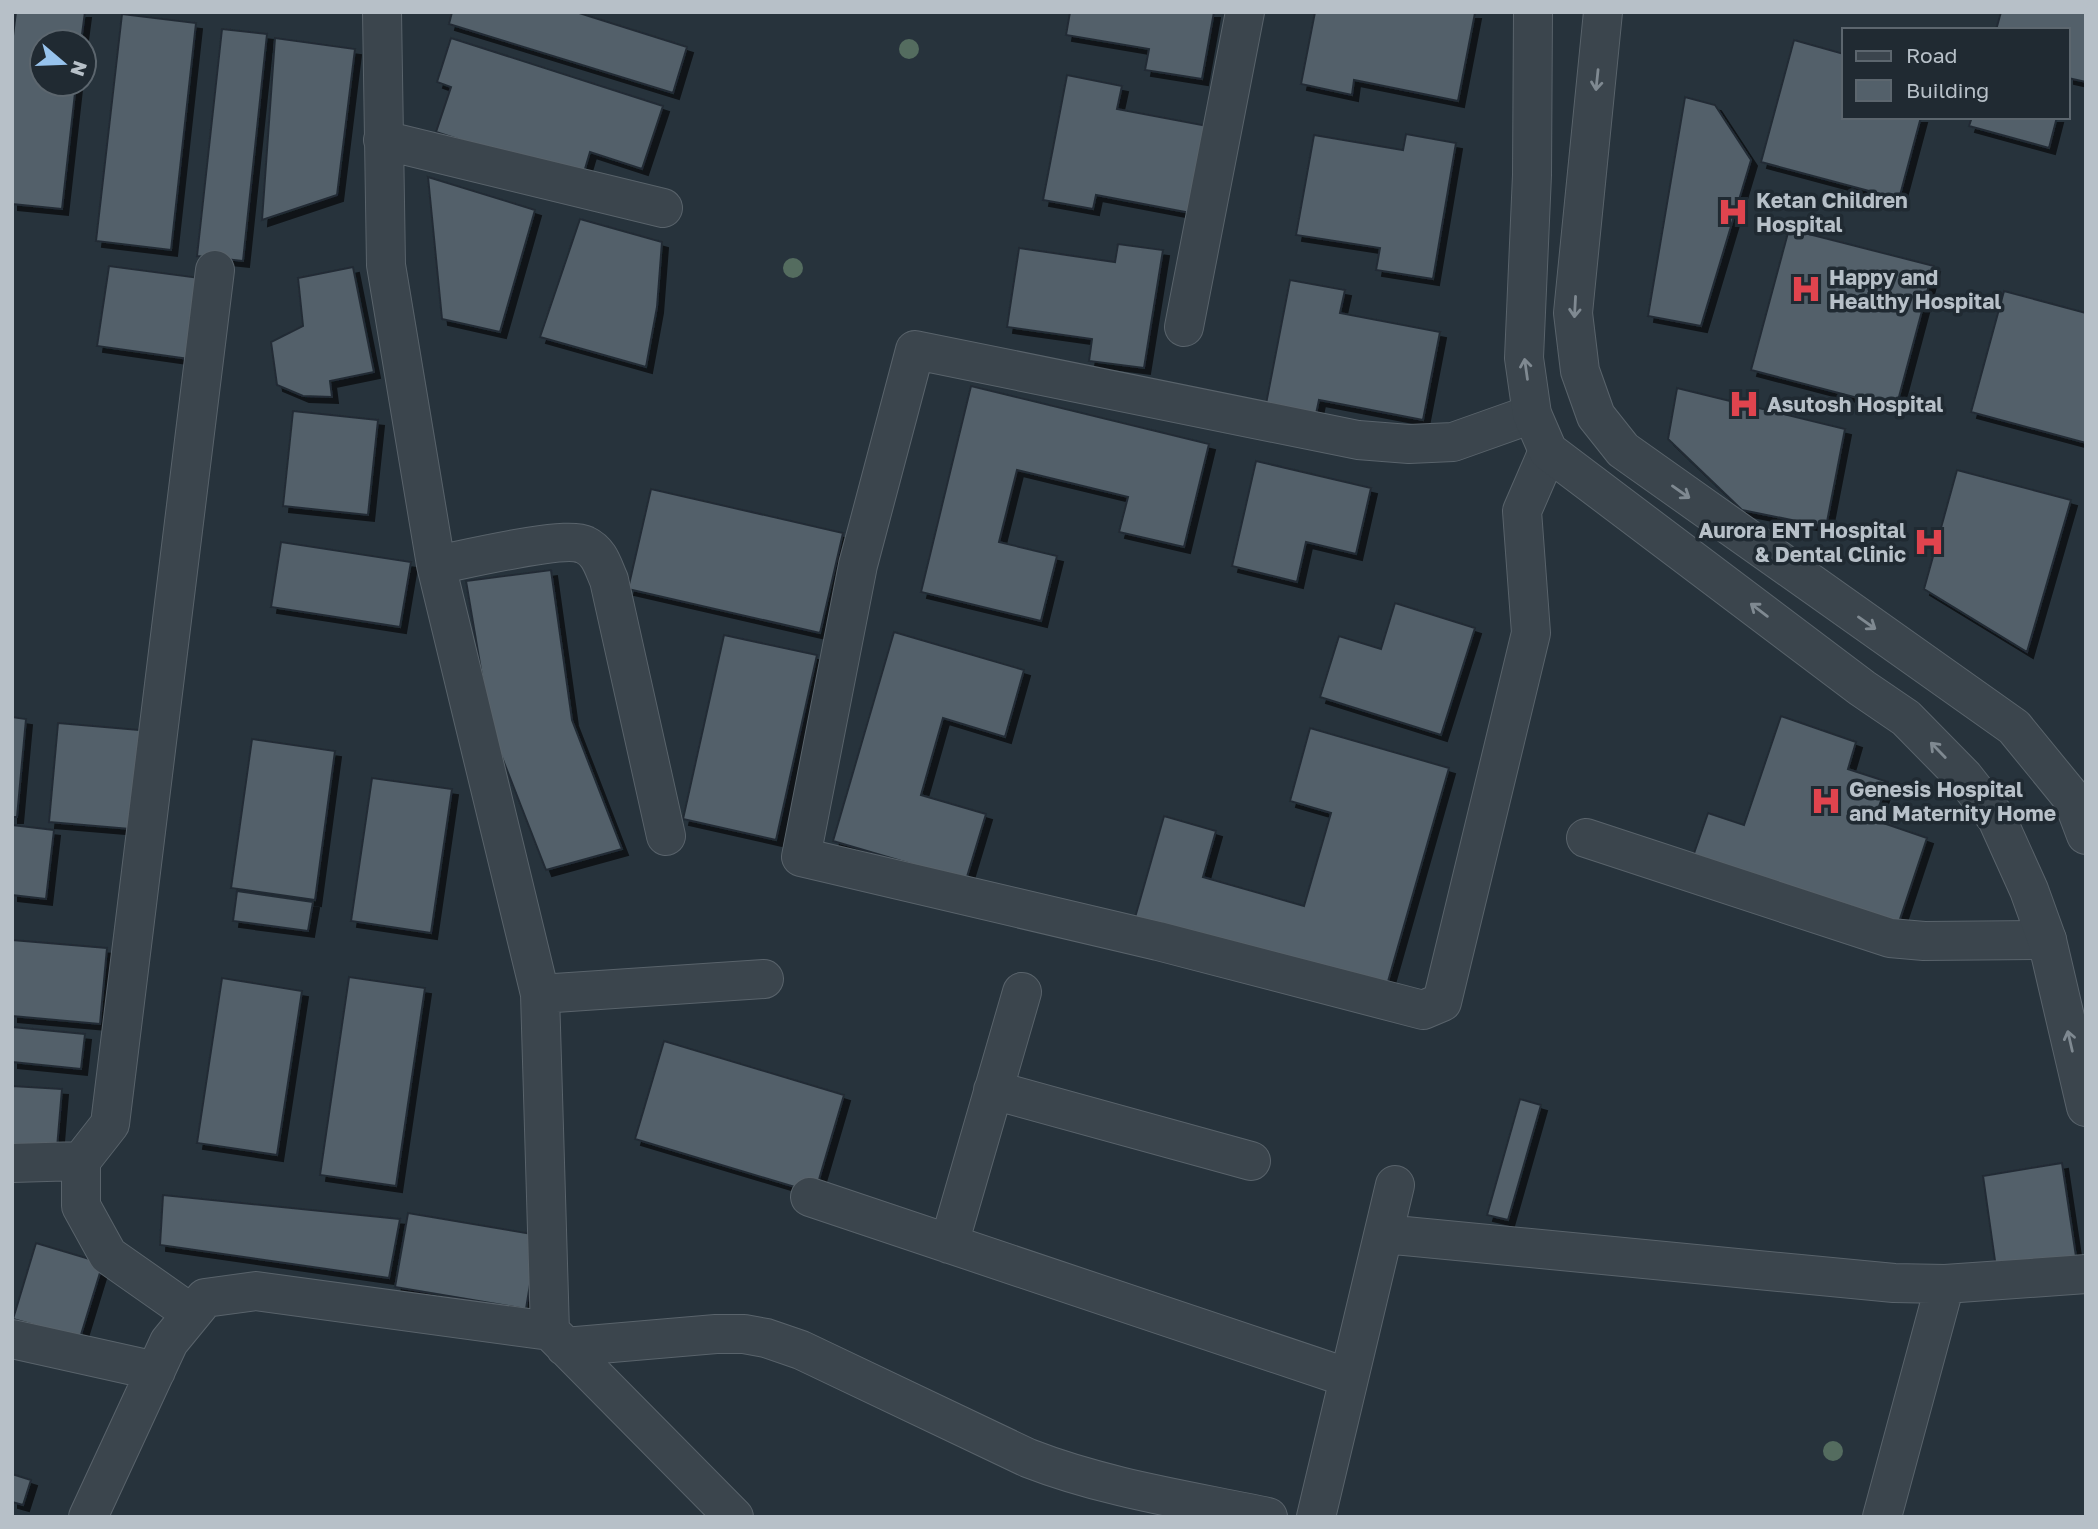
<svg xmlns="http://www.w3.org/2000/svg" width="2098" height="1529" viewBox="0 0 2098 1529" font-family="'Golos Text',sans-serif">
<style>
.building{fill:#53606a;stroke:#222c34;stroke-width:2;filter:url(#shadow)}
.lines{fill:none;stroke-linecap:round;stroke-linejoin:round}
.minor-casing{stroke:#59636b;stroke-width:40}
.tertiary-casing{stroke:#59636b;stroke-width:40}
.minor{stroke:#3b454d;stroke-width:38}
.tertiary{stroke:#3b454d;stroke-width:38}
.tree{fill:#546c5f}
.oneway{stroke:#7f8991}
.labels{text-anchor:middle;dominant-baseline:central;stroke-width:7;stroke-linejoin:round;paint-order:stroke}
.poi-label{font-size:21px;font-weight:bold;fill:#b7c0c8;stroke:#202a32;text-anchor:start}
</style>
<defs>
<filter id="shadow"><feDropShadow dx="6" dy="6" stdDeviation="0" flood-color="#0009"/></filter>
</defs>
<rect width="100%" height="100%" fill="#27333c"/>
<path class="building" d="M16 12H85L81 42H42V84H76L62 209 12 204V44Z
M452 12H576L687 47 673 93 449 24Z
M1070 12H1214L1202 79 1145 70 1149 49 1066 35Z
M1315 12 1475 13 1458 101 1354 80 1352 95 1301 84Z
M2001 12H2086V82L2068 78V30H1996Z
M122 14 196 23 171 250 96 241Z
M222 29 267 34 243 261 197 256Z
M275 38 355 49 337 195 262 220Z
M451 38 663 106 642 169 590 152 582 179 436 132 451 87 437 82Z
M1794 40 1844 54V117H1921L1899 199 1761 162Z
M1067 75 1122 86 1117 109 1218 128 1201 215 1096 195 1093 209 1043 200Z
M1685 97 1715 105 1751 160 1701 326 1648 316Z
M1972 117H2057L2049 148 1969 126Z
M1406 134 1456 143 1433 279 1376 270 1380 248 1296 235 1314 135 1403 150Z
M428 177 535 210 500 332 442 319Z
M580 219 662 242 657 307 646 367 540 337Z
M1789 229 1934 266 1896 408 1751 370Z
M1118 244 1163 250 1144 368 1089 361 1092 339 1007 327 1019 248 1115 262Z
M109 266 200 278 189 359 97 346Z
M353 267 374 372 330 381 332 397 303 396 277 385 271 342 303 326 298 278Z
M1290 280 1345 290 1340 313 1440 332 1423 420 1319 400 1316 414 1266 404Z
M2004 291 2086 313V443L1971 412Z
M971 386 1209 444 1184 547 1119 532 1128 497 1017 470 999 542 1057 556 1041 621 921 592Z
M1677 388 1845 429 1826 527 1742 510 1668 439Z
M293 411 378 420 368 515 283 506Z
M1256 461 1371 488 1356 554 1306 542 1297 582 1232 566Z
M1957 470 2071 500 2027 652 1924 589Z
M651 489 843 533 820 633 628 589Z
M281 542 411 562 400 627 271 607Z
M551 570 572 720 622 849 546 870 491 729 466 581Z
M1395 603 1475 628 1441 735 1320 697 1339 636 1381 649Z
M894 632 1024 670 1005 737 943 718 921 795 986 814 966 880 833 841Z
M724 635 817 655 776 840 683 819Z
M1781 716 1856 742 1848 769 1888 782 1874 820 1927 838 1896 931 1691 862 1708 813 1744 825Z
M12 717 26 719 17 817H12Z
M58 723 151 731 142 830 49 822Z
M1310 728 1449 768 1385 992 1134 921 1164 816 1216 831 1203 877 1304 906 1331 813 1290 801Z
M252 739 335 751 315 900 231 888Z
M372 778 452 789 431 933 351 921Z
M12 825 54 830 46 899 12 895Z
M237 891 313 902 308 931 233 921Z
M12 940 107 948 100 1024 12 1016Z
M349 977 425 988 396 1186 320 1175Z
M222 978 302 991 277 1155 197 1143Z
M12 1027 85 1034 81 1069 12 1062Z
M664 1041 844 1095 815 1193 635 1139Z
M12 1086 62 1089 57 1148 12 1145Z
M1520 1099 1541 1105 1508 1220 1487 1215Z
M2062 1163 2077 1263 1997 1275 1983 1176Z
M163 1195 400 1219 389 1278 160 1245Z
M408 1213 538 1235 526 1309 395 1287Z
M36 1243 103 1263 80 1338 13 1319Z
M12 1474 31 1480 23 1505 12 1502Z"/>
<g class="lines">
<g class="minor-casing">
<path id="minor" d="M382 12 386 265 436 565 540 994 550 1331
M383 140 663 208
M1184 327 1245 12
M1532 414 1453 442 1409 444 1358 440 915 350 858 565 801 857 1158 941 1423 1010 1442 1002 1531 633 1522 511 1548 451
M436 565C463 560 565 535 585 545 600 552 603 567 609 580L666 836
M1586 838 1890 938 1924 941 2047 940
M540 994 764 979
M993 1090 1251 1161
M12 1163 81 1161
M810 1197 1349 1378
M1384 1234 1894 1283 1945 1284 2086 1274
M949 1244 1022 992
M192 1314 108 1255 81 1206V1161L110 1124 215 270
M12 1339 156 1371
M565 1347 716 1334H744L766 1338 801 1350 1028 1458C1105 1488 1187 1500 1268 1517
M88 1517 169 1342 205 1298 256 1291 550 1331 734 1517
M1316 1517 1395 1185
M1882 1517 1945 1284"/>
</g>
<g class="tertiary-casing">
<path id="tertiary" d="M1533 12 1532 175 1524 358 1532 414 1548 451 1862 688 1906 718 1964 777 1997 819 2029 890 2047 940 2086 1107
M1603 12 1573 313 1580 371 1596 416 1623 450 2014 727 2072 798 2086 835"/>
</g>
<use href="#minor" class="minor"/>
<use href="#tertiary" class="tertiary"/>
</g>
<g class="tree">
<circle cx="909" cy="49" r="10"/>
<circle cx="793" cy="268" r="10"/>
<circle cx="1833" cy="1451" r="10"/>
</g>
<defs><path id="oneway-shaft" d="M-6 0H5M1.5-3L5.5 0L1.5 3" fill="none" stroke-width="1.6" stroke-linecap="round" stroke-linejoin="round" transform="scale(1.75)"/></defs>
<g class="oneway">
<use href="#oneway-shaft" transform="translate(1597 80) rotate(96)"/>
<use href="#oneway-shaft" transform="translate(1575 307) rotate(93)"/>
<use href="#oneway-shaft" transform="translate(1526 369) rotate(-98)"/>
<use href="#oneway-shaft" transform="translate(1681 492) rotate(35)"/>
<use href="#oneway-shaft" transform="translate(1759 610) rotate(-143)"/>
<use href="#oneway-shaft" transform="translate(1867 623) rotate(35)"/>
<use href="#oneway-shaft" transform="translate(1938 750) rotate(-134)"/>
<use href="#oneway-shaft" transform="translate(2070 1041) rotate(-103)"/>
</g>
<defs>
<g id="hospital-bare" transform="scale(2.415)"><path d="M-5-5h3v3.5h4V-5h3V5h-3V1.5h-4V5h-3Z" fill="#e0444e" stroke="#202a32" stroke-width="2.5" paint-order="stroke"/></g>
</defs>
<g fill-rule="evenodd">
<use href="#hospital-bare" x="1733" y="212"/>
<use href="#hospital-bare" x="1806" y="289"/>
<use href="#hospital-bare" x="1744" y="404"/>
<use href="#hospital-bare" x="1929" y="542"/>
<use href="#hospital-bare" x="1826" y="801"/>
</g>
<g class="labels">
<g class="poi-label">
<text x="1756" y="200">Ketan Children<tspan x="1756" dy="24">Hospital</tspan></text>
<text x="1829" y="277">Happy and<tspan x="1829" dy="24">Healthy Hospital</tspan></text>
<text x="1767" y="404">Asutosh Hospital</text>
<text x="1906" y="530" text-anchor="end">Aurora ENT Hospital<tspan x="1906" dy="24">&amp; Dental Clinic</tspan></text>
<text x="1849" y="789">Genesis Hospital<tspan x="1849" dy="24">and Maternity Home</tspan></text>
</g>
</g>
<rect width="2098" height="1529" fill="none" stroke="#b7c0c8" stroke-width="28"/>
<rect x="1842" y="28" width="228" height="91" fill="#202a32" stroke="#5c666e" stroke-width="2"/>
<rect x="1856" y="51" width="35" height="10" fill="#3b454d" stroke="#5c666e" stroke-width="2"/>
<text x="1906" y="63" font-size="21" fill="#b7c0c8">Road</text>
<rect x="1856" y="80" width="35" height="21" fill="#53606a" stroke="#5c666e" stroke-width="2"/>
<text x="1906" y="98" font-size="21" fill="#b7c0c8">Building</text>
<g transform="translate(63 63) rotate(109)"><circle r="33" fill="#202a32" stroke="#5c666e" stroke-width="2"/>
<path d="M0-5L12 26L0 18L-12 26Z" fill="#97c3ed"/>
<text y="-10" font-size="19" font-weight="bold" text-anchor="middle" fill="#b7c0c8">N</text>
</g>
</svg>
